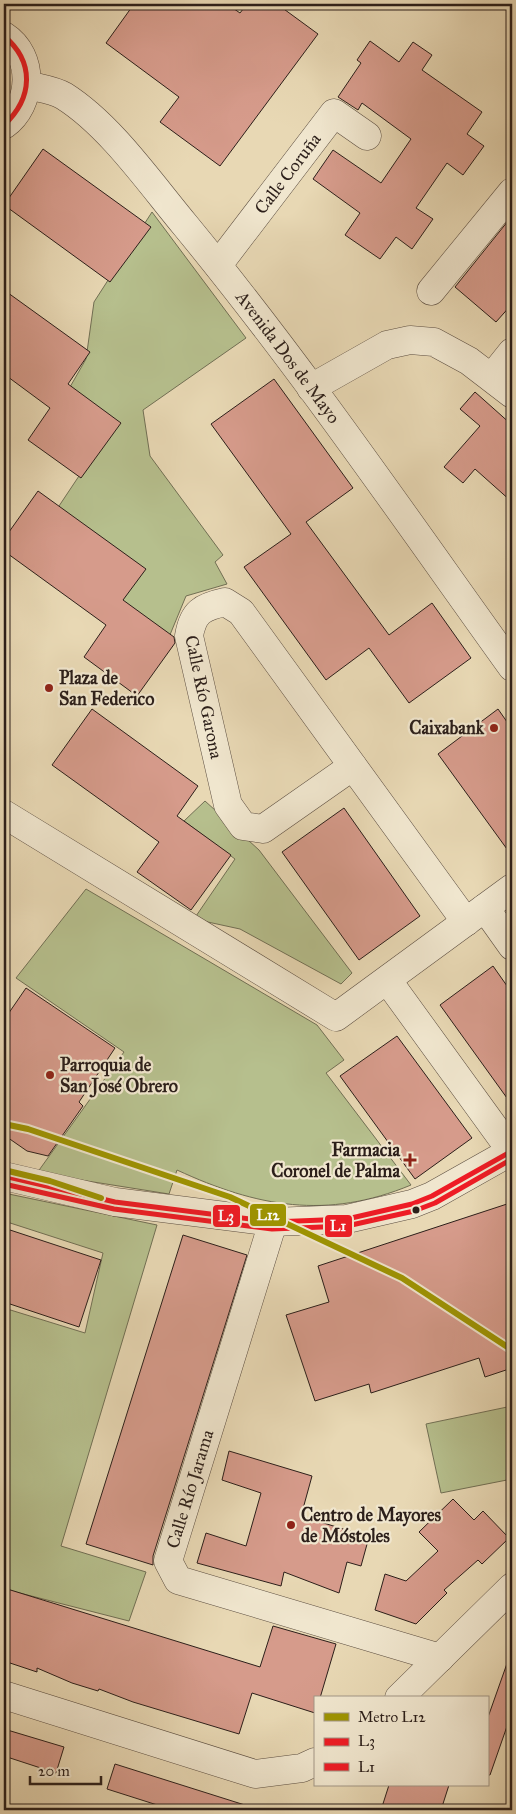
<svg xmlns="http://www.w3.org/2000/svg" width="516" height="1814" viewBox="0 0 516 1814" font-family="'IM FELL Great Primer',serif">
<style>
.green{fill:#b6bf8d;stroke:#716f54}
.building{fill:#d69b8b;stroke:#2c1f1a}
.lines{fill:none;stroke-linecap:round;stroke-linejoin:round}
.minor-casing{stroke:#5b4d40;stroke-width:29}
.tertiary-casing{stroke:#5b4d40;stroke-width:29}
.minor{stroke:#f0e6ce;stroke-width:28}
.tertiary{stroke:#f0e6ce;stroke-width:28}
.bus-1-casing{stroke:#f0e6ce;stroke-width:9}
.bus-2-casing{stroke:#f0e6ce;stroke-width:9}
.bus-1{stroke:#ee1c25;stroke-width:5}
.bus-2{stroke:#ee1c25;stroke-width:5}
.metro-1-casing{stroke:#f0e6ce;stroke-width:10}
.metro-1{stroke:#9e9401;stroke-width:6}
.poi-dot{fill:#8f2418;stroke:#f0e6ce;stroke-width:2}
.bus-dot{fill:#2c1f1a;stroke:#f0e6ce;stroke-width:2}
.labels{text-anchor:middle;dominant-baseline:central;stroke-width:4.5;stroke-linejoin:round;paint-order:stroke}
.street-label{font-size:18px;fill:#2c1f1a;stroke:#f0e6ce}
.poi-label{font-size:18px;font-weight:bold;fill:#2c1f1a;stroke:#f0e6ce;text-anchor:start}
.line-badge{stroke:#f0e6ce;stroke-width:2}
.badge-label{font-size:14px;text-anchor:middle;font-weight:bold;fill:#fff}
</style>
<rect width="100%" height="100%" fill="#e8d8b4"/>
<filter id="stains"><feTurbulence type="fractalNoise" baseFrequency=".004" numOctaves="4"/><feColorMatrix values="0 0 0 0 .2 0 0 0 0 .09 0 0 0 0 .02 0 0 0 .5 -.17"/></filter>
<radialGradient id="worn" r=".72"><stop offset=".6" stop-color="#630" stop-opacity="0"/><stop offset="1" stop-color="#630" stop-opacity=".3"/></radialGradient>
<path class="green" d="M152 212 246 338 143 410 150 456 223 555 215 562 227 584 186 596 167 642 119 607 55 512 111 428 66 394 86 359 94 302Z
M205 801 259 850 352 973 341 984 240 929 194 919 235 859 184 821Z
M86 889 317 1025 344 1060 326 1073 411 1185C327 1220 257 1207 177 1170L169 1194 37 1173 124 1052 16 978Z
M4 1193 157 1225 61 1546 146 1572 129 1621 4 1589V1308L85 1333 103 1253 4 1221Z
M512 1406V1479L441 1493 426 1424Z"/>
<path class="building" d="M134 4H227L240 13 247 4H277L318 34 220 166 160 122 179 97 106 43Z
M370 41 399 62 413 42 432 55 422 70 482 112 467 134 484 146 463 175 447 163 416 208 433 219 412 249 396 237 380 259 345 235 360 213 313 179 333 150 381 183 411 139 362 103 358 110 338 97 361 63 357 60Z
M43 149 151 227 110 282 4 205Z
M512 216V304L496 322 455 287Z
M4 290 90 352 68 384 121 423 81 478 28 440 50 408 4 374Z
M274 379 353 488 306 522 389 635 432 603 471 658 409 703 369 648 326 680 244 567 291 534 211 424Z
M475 392 512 425V502L475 469 463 483 444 467 480 426 460 409Z
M38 491 146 569 123 600 174 637 175 643 137 696 84 657 106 625 4 551V539Z
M92 709 198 786 177 816 231 855 191 910 137 872 159 842 52 765Z
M498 709 512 729V856L438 754Z
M344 808 420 916 359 960 282 852Z
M493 966 512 993V1105L440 1005Z
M26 988 115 1048 79 1102 83 1106 48 1156 27 1151 4 1135V1020Z
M397 1036 472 1138 415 1179 340 1076Z
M507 1204 512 1220V1368L485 1377 479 1358 371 1393 369 1384 315 1401 286 1315 329 1302 318 1266Z
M4 1228 101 1260 79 1327 4 1302Z
M183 1235 247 1255 153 1556V1565L86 1544Z
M229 1451 312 1476 301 1516 369 1537 361 1566 347 1562 339 1593 284 1572 281 1586 197 1563 206 1533 246 1546 261 1493 222 1480Z
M453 1499 474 1520 483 1511 509 1538 482 1564 478 1560 444 1590 447 1593 416 1624 375 1610 385 1574 406 1581 438 1551 419 1532Z
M4 1588 260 1667 273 1626 336 1644 320 1698H315V1713L252 1693 239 1734 133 1702 99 1689 98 1691 72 1683 37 1668V1672L4 1661Z
M510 1655 512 1656V1712L490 1775H487V1720Z
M4 1729 64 1747 56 1773 4 1756Z
M115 1764 248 1806 247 1810H173L107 1789Z
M389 1785H449L441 1810H381Z"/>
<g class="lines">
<g class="minor-casing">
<g id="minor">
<path id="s1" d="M218 265 334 113 367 136"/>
<path d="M431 291 512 192"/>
<path d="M492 377 512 352"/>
<path d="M311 388 387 345 410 340 434 342 469 361 512 394"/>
<path d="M353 766 263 829 243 826 228 805 189 636C193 612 202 607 225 602L241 612 466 922"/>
<path d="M4 814 336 1017 512 888"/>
<path d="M485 908 512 946"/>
<path d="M388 981 512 1152"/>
<path d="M4 1176 115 1202 273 1222 347 1219 412 1204 432 1196 512 1151"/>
<path d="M273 1222 168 1561 178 1580 440 1658"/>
<path d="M4 1695 255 1774 302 1768 315 1762"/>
<path d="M399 1698 512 1587"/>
</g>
</g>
<g class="tertiary-casing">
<g id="tertiary">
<path d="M4 36C35 56 33 104 4 125"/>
<path id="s2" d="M27 85C38 88 54 90 64 96 110 125 150 183 185 225 301 366 405 518 512 667"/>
</g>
</g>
<use href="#minor" class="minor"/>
<use href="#tertiary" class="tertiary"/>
<g class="bus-1-casing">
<path id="bus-1" d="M4 36C35 62 33 98 4 125
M4 1176 115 1202 273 1222 347 1219 412 1204 432 1196 512 1151"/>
</g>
<g class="bus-2-casing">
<path id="bus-2" d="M4 1184 114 1209 272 1229 347 1226 414 1211 435 1203 512 1159"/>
</g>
<use href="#bus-1" class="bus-1"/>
<use href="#bus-2" class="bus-2"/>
<g class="metro-1-casing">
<path id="metro-1" d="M4 1124 28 1129 230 1197 402 1278 512 1350
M4 1170 50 1181 101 1198"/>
</g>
<use href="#metro-1" class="metro-1"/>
</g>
<g class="poi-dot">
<circle cx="49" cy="688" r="5"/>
<circle cx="494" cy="728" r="5"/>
<circle cx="50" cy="1075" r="5"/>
<path d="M407.5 1152.5h5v5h5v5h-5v5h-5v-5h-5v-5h5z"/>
<circle cx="291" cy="1525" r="5"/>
</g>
<circle class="bus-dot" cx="416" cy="1210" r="4.5"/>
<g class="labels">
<g class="street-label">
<text stroke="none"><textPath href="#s1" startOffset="115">Calle Coruña</textPath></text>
<text stroke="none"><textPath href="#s2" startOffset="384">Avenida Dos de Mayo</textPath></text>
<text transform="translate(204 697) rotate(78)">Calle Río Garona</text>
<text transform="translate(190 1489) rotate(-73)">Calle Río Jarama</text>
</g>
<g class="poi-label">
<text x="59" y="678">Plaza de<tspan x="59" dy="21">San Federico</tspan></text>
<text x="484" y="728" text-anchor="end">Caixabank</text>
<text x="60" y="1065">Parroquia de<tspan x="60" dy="21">San José Obrero</tspan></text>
<text x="400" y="1150" text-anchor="end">Farmacia<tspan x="400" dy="21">Coronel de Palma</tspan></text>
<text x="301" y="1515">Centro de Mayores<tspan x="301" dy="21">de Móstoles</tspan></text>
</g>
</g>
<g class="line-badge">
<rect x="249" y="1203" width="38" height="24" rx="5" fill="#9e9401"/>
<rect x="212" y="1204" width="29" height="24" rx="5" fill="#ee1c25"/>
<rect x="324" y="1214" width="29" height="24" rx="5" fill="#ee1c25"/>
</g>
<g class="badge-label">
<text x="268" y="1220">L12</text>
<text x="226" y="1221">L3</text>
<text x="338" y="1231">L1</text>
</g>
<rect width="516" height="1814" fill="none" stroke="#e8d8b4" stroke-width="20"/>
<rect x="5" y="5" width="506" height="1804" fill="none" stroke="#2c1f1a" stroke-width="2.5"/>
<rect x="10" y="10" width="496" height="1794" fill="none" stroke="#2c1f1a"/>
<rect x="314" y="1696" width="175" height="90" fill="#f0e6ce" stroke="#a29686"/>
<rect x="324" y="1713" width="25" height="8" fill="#9e9401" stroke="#a29686"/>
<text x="358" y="1722" font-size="15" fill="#2c1f1a">Metro L12</text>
<rect x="324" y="1738" width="25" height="8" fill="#ee1c25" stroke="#a29686"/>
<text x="358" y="1746" font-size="15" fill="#2c1f1a">L3</text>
<rect x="324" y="1763" width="25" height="8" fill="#ee1c25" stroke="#a29686"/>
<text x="358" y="1772" font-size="15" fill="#2c1f1a">L1</text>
<path d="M30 1776v8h71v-8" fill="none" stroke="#2c1f1a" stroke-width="2.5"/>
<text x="38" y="1776" font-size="15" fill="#2c1f1a" stroke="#f0e6ce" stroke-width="4" paint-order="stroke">20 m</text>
<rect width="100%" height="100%" filter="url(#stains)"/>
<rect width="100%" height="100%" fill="url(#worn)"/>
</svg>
